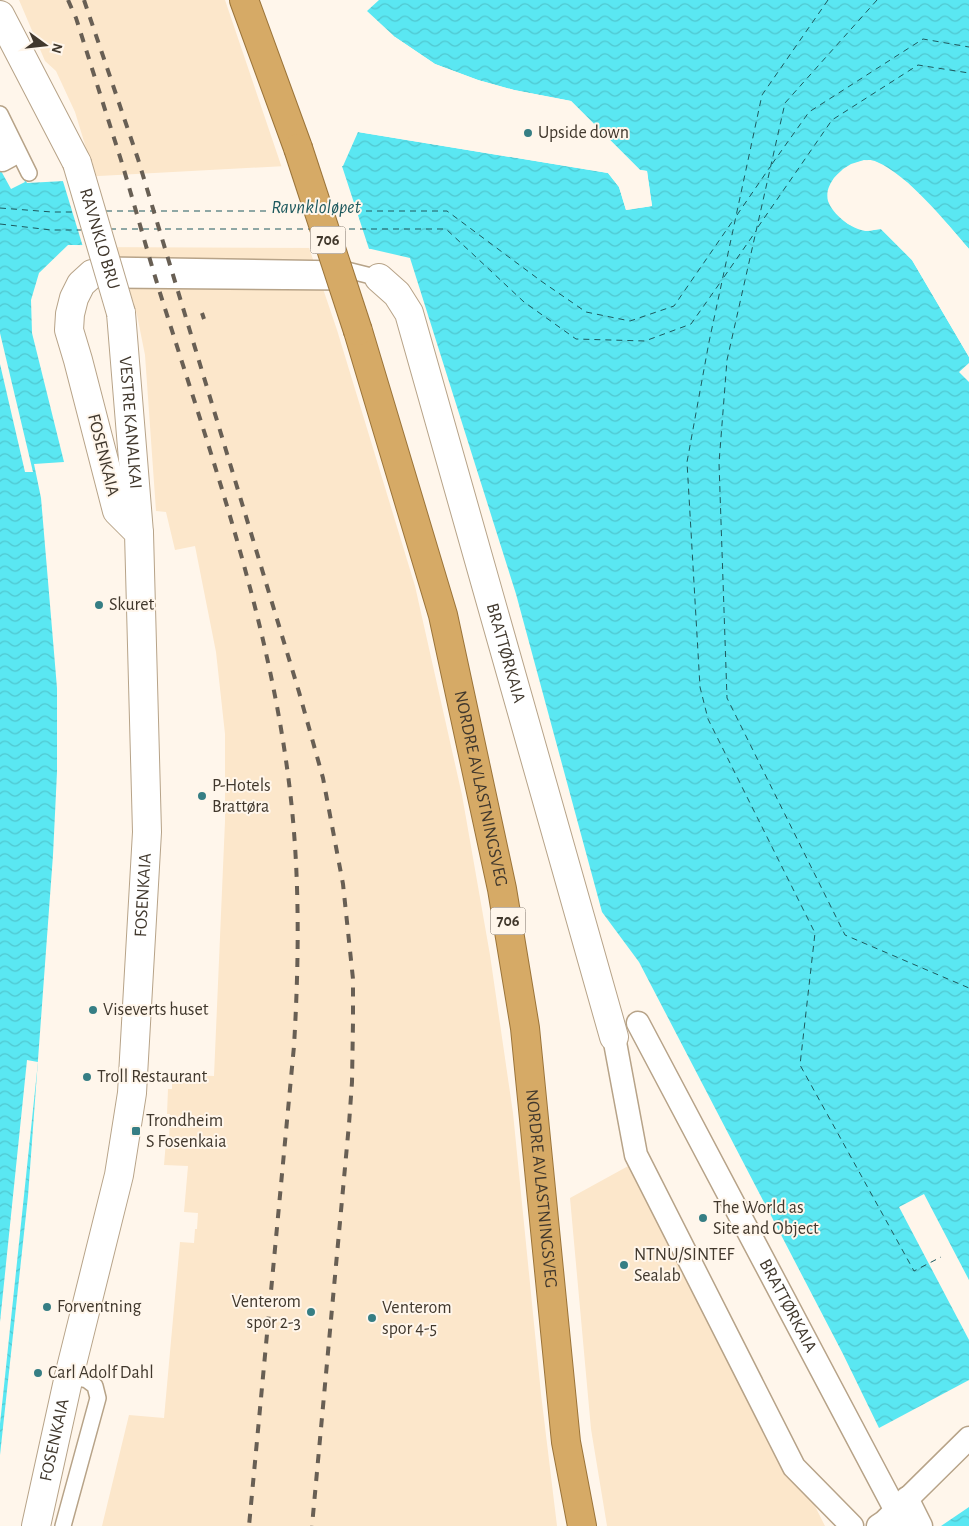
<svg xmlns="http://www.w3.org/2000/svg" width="969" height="1526" viewBox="0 0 969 1526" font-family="'Alegreya Sans',sans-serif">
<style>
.built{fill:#fce7cb}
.water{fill:url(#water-waves)}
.pier{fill:#fff6eb}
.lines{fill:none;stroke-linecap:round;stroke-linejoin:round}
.ferry{stroke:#1e595e;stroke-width:1;stroke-dasharray:6 5;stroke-linecap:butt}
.service-casing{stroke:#b7a388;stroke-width:18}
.pedestrian-casing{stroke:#b7a388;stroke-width:25}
.minor-casing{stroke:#b7a388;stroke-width:30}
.trunk-casing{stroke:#9b7439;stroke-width:30}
.service{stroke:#fff;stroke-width:15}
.pedestrian{stroke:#fff;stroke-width:22}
.minor{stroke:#fff;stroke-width:28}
.trunk{stroke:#d6aa66;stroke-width:28}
.rail{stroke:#685f54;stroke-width:4;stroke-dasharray:9 9;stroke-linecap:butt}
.minor-bridge-casing{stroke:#b7a388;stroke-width:30;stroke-linecap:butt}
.trunk-bridge-casing{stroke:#9b7439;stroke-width:30;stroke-linecap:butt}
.minor-bridge{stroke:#fff;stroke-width:28}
.trunk-bridge{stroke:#d6aa66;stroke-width:28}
.poi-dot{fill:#367e84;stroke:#fff6eb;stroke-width:2}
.labels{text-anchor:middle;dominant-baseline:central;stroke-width:4;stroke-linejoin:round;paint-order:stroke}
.shield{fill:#fff6eb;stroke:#7a7166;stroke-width:1}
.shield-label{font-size:16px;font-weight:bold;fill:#41382d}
.poi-label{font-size:18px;fill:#41382d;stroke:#fff6eb;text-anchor:start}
.street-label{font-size:18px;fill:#41382d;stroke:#fff6eb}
.water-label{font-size:19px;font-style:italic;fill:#1e595e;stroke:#fff6eb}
</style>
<defs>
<pattern id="water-waves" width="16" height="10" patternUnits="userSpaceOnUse" patternTransform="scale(1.25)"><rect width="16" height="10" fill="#5ae7f2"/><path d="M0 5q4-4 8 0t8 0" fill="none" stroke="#50c7d0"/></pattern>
</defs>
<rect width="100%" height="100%" fill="#fff6eb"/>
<path class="built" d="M19 0H225L337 330 415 586 462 795 490 955 513 1113 541 1394 557 1526H102L129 1415 164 1418 180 1242 194 1243 195 1229H197L198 1213 184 1212 188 1166 164 1165 166 1141 169 1140 170 1114H167L168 1089H172V1082L187 1083V1075L214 1076 225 821V734L216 652 195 546 175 550 166 512 156 511 145 355 137 315 75 112 56 71 45 61Z
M641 1159 825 1526H607L591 1429 570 1198Z"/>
<path class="water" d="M379 0H969V249C947 223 908 175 877 162 868 158 861 161 852 165 839 170 824 185 828 201 833 215 851 229 866 231 871 231 877 229 881 229L912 260 969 357V363L959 372 969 382V1380L879 1428 843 1354 639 962 602 912 516 594 410 258 371 249 322 246 68 245 39 273 31 300 32 333 64 462 34 464 41 498 57 688V772L53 855 28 1196 0 1455V125L27 183 343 166 358 132 608 173 619 187 626 210 652 206 647 171 640 170 571 101 514 90 478 80 435 64 395 37 367 11Z
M969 1507V1526H941Z"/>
<path class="pier" d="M395 37 435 64 478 80 514 90 571 101 640 170 647 171 652 206 626 210 619 187 608 173 358 132 359 130 609 170 621 186 628 207 649 204 645 173 639 172 569 104 513 93 477 83 434 66 394 39Z
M4 142 25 182 11 189 0 169Z
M864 160 876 162 908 183 949 226 969 249V252L906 184 876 164 864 162 852 166 844 171 836 180 832 190 831 199 836 209 849 222 857 225 867 228 883 227 914 259 969 352V357L912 260 881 229 866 231 848 224 834 210 828 200 829 189 834 178 843 169 851 164Z
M341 163 370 252 322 248 83 247 62 178Z
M0 333 33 472H25L0 364Z
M27 1060 38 1062 0 1424V1322Z
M924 1194 969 1280V1340L899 1207Z"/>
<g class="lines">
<path class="ferry" d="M828 0 762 95 709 342 687 462 700 687 708 719 815 933 800 1065 914 1271 941 1257
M877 0 785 103 727 360 719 463 727 698 845 935 969 988
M772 164 809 112 923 39 969 47
M0 208 52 212H77
M106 211H304
M333 211H447L541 281 586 312 630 321 674 306 734 219
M737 215 770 167
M0 224 51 230H81
M758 227 832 120 918 65 969 73
M110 229H311
M338 229H446L524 302 576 339 645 341 691 324 722 280
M724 277 756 231"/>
<g class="service-casing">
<path id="service" d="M0 114 29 173
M102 268 107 265 343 269 379 278
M106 277 115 280 348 282
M63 1526 98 1398 95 1386 87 1380 69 1376"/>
</g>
<g class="pedestrian-casing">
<g id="pedestrian">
<path d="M0 130 13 154 2 160 0 157"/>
<path id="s1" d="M638 1023 904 1526"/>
<path d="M614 1037 636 1155 794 1467 852 1526"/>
<path d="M907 1498 921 1526"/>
<path d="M878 1526 884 1522 969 1438"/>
</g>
</g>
<g class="minor-casing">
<g id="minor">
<path d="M0 15 77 163"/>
<path id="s2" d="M379 278 397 294 409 313 614 1037"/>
<path id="s3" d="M121 313 139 533"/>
<path id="s4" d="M36 1526 69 1376 119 1175 132 1093 147 832 139 533 117 511 78 360 69 330 70 314 74 298 81 284 92 274"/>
</g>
</g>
<g class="trunk-casing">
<g id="trunk">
<path d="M244 0 298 148"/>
<path id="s5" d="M358 331 443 615 502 889 525 1028 566 1442 582 1526"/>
</g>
</g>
<use href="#service" class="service"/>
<use href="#pedestrian" class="pedestrian"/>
<use href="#minor" class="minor"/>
<use href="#trunk" class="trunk"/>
<path class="rail" d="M68 0 76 18C91 65 106 113 121 160 137 213 151 266 168 318 217 473 271 629 290 791 300 876 299 961 294 1046L249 1526
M84 0 138 159 299 692 323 778 343 884 353 979V1022L352 1082 349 1124 312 1526
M202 313 204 319"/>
<g class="minor-bridge-casing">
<g id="minor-bridge">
<path id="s6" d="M77 163 121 313"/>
</g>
</g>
<g class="trunk-bridge-casing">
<path id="trunk-bridge" d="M298 148 358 331"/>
</g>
<use href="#minor-bridge" class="minor-bridge"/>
<use href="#trunk-bridge" class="trunk-bridge"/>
</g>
<g class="poi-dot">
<circle cx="528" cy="133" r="5"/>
<circle cx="99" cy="605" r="5"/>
<circle cx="202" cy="796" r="5"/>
<circle cx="93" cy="1010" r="5"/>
<circle cx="87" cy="1077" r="5"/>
<rect x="131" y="1126" width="10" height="10" rx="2.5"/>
<circle cx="703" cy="1218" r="5"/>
<circle cx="624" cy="1265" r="5"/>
<circle cx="47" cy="1307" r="5"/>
<circle cx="311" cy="1312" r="5"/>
<circle cx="372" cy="1318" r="5"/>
<circle cx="38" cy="1373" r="5"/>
</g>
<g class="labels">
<g class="shield">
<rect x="310.5" y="226.5" width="35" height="27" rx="4"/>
<rect x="490.5" y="907.5" width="35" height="27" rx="4"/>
</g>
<g class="shield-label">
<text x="328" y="240">706</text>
<text x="508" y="921">706</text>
</g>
<g class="poi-label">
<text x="538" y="133">Upside down</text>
<text x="109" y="605">Skuret</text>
<text x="212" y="786">P-Hotels<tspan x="212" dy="21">Brattøra</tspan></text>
<text x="103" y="1010">Viseverts huset</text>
<text x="97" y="1077">Troll Restaurant</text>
<text x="146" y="1121">Trondheim<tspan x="146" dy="21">S Fosenkaia</tspan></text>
<text x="713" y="1208">The World as<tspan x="713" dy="21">Site and Object</tspan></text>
<text x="634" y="1255">NTNU/SINTEF<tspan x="634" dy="21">Sealab</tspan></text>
<text x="301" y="1302" text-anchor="end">Venterom<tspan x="301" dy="21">spor 2-3</tspan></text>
<text x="57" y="1307">Forventning</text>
<text x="382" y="1308">Venterom<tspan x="382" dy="21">spor 4-5</tspan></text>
<text x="48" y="1373">Carl Adolf Dahl</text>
</g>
<g class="street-label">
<text stroke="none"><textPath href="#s6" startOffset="79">RAVNKLO BRU</textPath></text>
<text stroke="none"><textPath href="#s3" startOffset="110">VESTRE KANALKAI</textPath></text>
<text transform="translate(103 455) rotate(76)">FOSENKAIA</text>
<text stroke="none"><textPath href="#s2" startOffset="400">BRATTØRKAIA</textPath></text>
<text stroke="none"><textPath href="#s5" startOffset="474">NORDRE AVLASTNINGSVEG</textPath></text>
<text stroke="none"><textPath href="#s4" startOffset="642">FOSENKAIA</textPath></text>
<text stroke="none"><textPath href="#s5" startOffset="879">NORDRE AVLASTNINGSVEG</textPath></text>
<text stroke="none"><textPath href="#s1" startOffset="320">BRATTØRKAIA</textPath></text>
<text stroke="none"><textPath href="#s4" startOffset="88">FOSENKAIA</textPath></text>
</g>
<g class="water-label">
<text x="316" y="207">Ravnkloløpet</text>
</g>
</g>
<g transform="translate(45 45) rotate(105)" stroke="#fff6eb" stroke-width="4" paint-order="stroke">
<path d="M0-4L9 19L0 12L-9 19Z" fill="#41382d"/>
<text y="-8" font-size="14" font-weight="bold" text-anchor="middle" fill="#41382d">N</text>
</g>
</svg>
